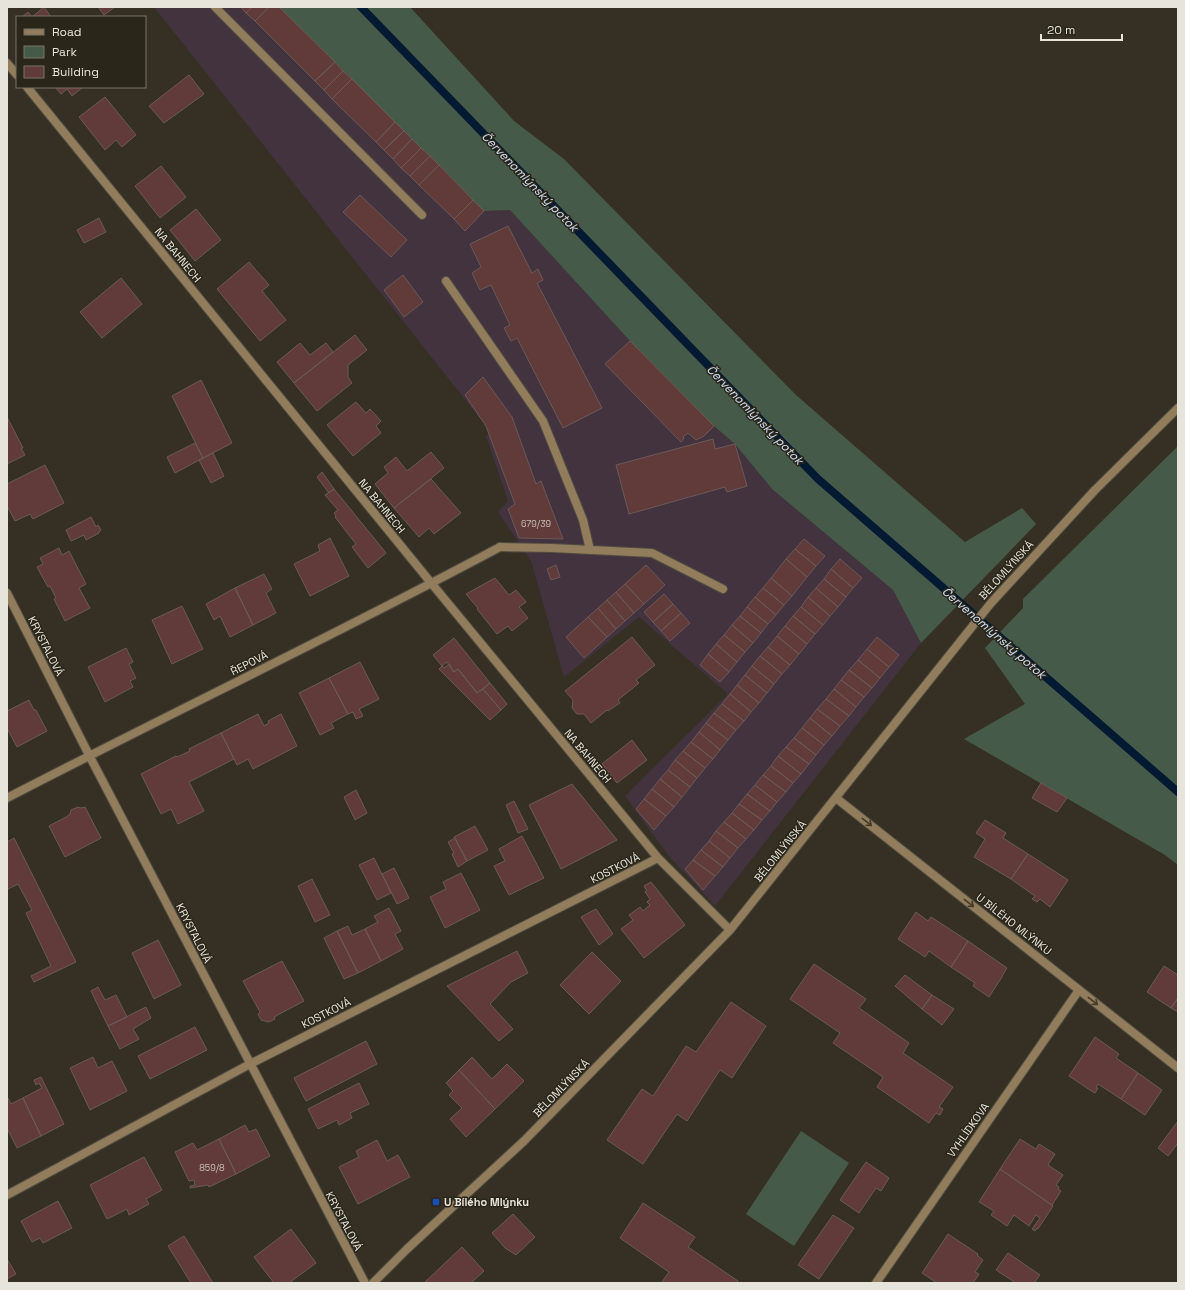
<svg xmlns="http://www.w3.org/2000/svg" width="1185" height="1290" viewBox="0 0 1185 1290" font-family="'Space Grotesk',sans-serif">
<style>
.industrial{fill:#42333f}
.green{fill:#465a4a}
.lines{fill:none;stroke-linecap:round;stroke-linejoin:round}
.stream{stroke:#041a32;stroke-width:8}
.building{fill:#613a3a;stroke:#6b5a59}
.service-casing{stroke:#514d41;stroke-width:10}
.minor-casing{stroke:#514d41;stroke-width:10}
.service{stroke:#917c5c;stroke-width:8}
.minor{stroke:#917c5c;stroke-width:8}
.oneway{stroke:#443c2a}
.transit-dot{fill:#1a4fb4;stroke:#2b261a;stroke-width:1.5}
.labels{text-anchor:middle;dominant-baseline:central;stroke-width:3;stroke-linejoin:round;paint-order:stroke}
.number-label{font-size:9px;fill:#c6bab4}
.street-label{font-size:11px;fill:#e7e4dc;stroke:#2b261a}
.poi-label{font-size:11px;font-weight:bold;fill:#e7e4dc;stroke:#2b261a;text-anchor:start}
.water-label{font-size:12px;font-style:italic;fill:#d0e1f6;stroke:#2b261a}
</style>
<rect width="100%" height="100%" fill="#353023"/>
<path class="industrial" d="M154 7H279L484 211 510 210 630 341 714 426 735 444 772 489 893 590 921 643 715 906 668 855 625 796 728 694 639 617 564 677 531 561 498 512 508 501 486 436 489 434 486 426Z"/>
<path class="green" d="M279 7H410L514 121 564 159 796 395 965 542 1022 508 1036 524 921 643 893 590 772 489 735 444 714 426 630 341 510 210 484 211Z
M1178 446V865L1165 855 964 739 1025 704 985 648 1023 608V599Z
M801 1131 849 1163 794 1246 746 1214Z"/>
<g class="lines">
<path class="stream" d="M361 7 818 479 1178 792"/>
</g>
<path class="building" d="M44 7 51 17H22L28 12 32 17Z
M98 7H115L104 15Z
M241 7H252L246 13Z
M252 7H269L255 21 246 13Z
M269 7H279L335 62 315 81 255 21Z
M335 62 343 71 324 90 315 81Z
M343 71 352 79 332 99 324 90Z
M189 75 204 94 164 123 149 106Z
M352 79 395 122 376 142 332 99Z
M55 87H83L72 96 67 89 61 94Z
M105 97 136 135 122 147 116 140 105 150 79 117Z
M395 122 404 131 384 150 376 142Z
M404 131 412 139 393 159 384 150Z
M412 139 421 148 401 168 393 159Z
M421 148 430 156 410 176 401 168Z
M430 156 439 165 419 185 410 176Z
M439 165 473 200 454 219 419 185Z
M161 166 186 197 160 218 135 186Z
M360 195 407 240 391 257 343 212Z
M473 200 484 211 465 231 454 219Z
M196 209 221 240 195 261 170 230Z
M99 218 106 232 84 243 77 230Z
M508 226 532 273 538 269 543 280 537 283 602 408 563 428 517 338 511 341 504 328 510 325 491 285 480 290 472 273 481 267 470 244Z
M249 262 269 285 262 291 286 320 260 341 217 289Z
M403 275 423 302 404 317 384 290Z
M121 278 142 304 102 338 80 312Z
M355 335 367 350 348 365V377L352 383 317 411 294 383Z
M630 341 714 426 704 436 696 440 688 433 683 437 684 438 681 442 605 364Z
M300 343 310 355 326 343 333 352 294 383 277 362Z
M483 377 512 417 536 484 541 481 563 539 519 538 508 509 515 504 486 426 465 395Z
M201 380 232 443 203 458 172 396Z
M356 402 366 413 370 409 381 421 376 426 381 433 353 456 327 425Z
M7 417 23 448H21L25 455 7 464Z
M713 439 715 449 735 444 747 486 727 492 725 487 629 514 616 465Z
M195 443 203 458 175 473 167 457Z
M431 452 444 468 394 508 375 484 388 473 384 467 396 457 407 471Z
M213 453 224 476 211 483 199 460Z
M45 465 64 503 33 519 30 514 15 521 7 506V484Z
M322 472 334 489 329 493 317 477Z
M431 479 461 513 434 534 429 528 419 537 394 508Z
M334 489 386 553 368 568 352 547 356 544 335 517 336 516 334 513 338 510 325 495Z
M91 517 96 527 98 525 101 530 99 532V533L86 540 84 535 71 541 66 530Z
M330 538 349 576 310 596 294 564 320 551 318 545Z
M804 539 825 556 816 566 795 549Z
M59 548 62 555 69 551 86 584 79 588 90 608 65 621 54 599 56 598 50 586 48 587 37 567 43 564 40 558Z
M795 549 816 566 807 577 786 559Z
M786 559 807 577 792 596 771 578Z
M840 559 862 578 853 588 831 569Z
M556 565 560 577 551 580 547 569Z
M646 565 665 585 644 604 625 584Z
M831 569 853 588 846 597 824 579Z
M264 574 272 589 266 593 276 613 253 625 235 588Z
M495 578 509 595 516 590 526 602 519 607 528 618 512 631 508 626 497 634 477 609 478 608 466 594Z
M771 578 792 596 784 605 763 588Z
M824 579 846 597 838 607 816 588Z
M625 584 644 604 634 613 616 592Z
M235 588 253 625 230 637 220 616 214 620 206 604Z
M763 588 784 605 776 615 755 597Z
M816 588 838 607 830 616 808 597Z
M616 592 634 613 625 621 607 600Z
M664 594 673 604 653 622 644 612Z
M755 597 776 615 768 624 747 607Z
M808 597 830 616 823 625 801 607Z
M607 600 625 621 616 629 598 608Z
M673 604 681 613 661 631 653 622Z
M182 606 203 649 172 664 152 620Z
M747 607 768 624 761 633 740 616Z
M801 607 823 625 815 634 793 616Z
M598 608 616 629 607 637 588 617Z
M681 613 690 623 670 641 661 631Z
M740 616 761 633 753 643 732 625Z
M793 616 815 634 807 644 785 626Z
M588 617 607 637 584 658 566 637Z
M732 625 753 643 745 652 724 635Z
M785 626 807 644 799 654 777 636Z
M724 635 745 652 737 662 716 644Z
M777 636 799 654 790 665 768 647Z
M632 637 655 665 636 680 639 683 618 700 620 703 608 711 607 710 591 723 584 714H577L572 708 573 700 565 691Z
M877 637 899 655 889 667 867 649Z
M454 638 490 683 477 693 458 669 454 672 447 662 442 666 433 655Z
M716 644 737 662 729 672 708 654Z
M768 647 790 665 782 674 760 656Z
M126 648 133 662 129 664 136 678 130 681 133 687 105 702 88 667Z
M867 649 889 667 880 678 858 660Z
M708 654 729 672 720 682 700 665Z
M760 656 782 674 774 684 752 666Z
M858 660 880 678 872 688 849 670Z
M360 662 379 699 359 709 363 716 356 719 353 712 348 714 329 678Z
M449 664 454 672 458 669 477 693 483 689 501 710 490 720 439 669 442 666 444 668Z
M752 666 774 684 767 693 745 675Z
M849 670 872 688 864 697 841 680Z
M745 675 767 693 759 703 737 685Z
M329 678 348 714 331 723 334 728 320 735 299 693Z
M841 680 864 697 856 707 834 689Z
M490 683 507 704 501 710 483 689Z
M737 685 759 703 751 712 730 694Z
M834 689 856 707 849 716 826 699Z
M730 694 751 712 744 721 722 704Z
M826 699 849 716 840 726 817 709Z
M29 700 34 710H36L47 731 17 747 7 728V711Z
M722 704 744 721 736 730 714 713Z
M817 709 840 726 832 736 810 718Z
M714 713 736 730 728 740 706 723Z
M258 714 264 726 269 723 268 721 281 714 297 746 253 769 248 759 237 765 221 733Z
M810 718 832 736 824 745 802 728Z
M706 723 728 740 720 750 699 732Z
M802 728 824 745 816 755 794 738Z
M699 732 720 750 713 759 691 742Z
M221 733 234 759 189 782 204 811 178 824 171 809 161 814 141 774 176 756 177 757 190 751 189 749Z
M794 738 816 755 809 764 786 747Z
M632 740 647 760 617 783 602 764Z
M691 742 713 759 705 768 683 751Z
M786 747 809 764 801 774 778 756Z
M683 751 705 768 697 778 675 760Z
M778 756 801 774 793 783 771 766Z
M675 760 697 778 690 787 668 770Z
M771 766 793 783 786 792 763 775Z
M668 770 690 787 682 797 660 779Z
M763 775 786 792 777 802 755 785Z
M660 779 682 797 674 807 652 789Z
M1041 783 1067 798 1057 812 1032 798Z
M572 784 617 840 561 869 529 805Z
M755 785 777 802 770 811 747 794Z
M652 789 674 807 666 816 644 799Z
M356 790 367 813 355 820 344 797Z
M747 794 770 811 762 820 739 804Z
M644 799 666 816 654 830 636 809Z
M514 801 528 829 518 833 506 805Z
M739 804 762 820 754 830 732 813Z
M78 807 81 808 85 807 101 838 65 857 49 826 66 817 70 814 71 810Z
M732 813 754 830 746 839 724 822Z
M985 820 1006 833 1003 838 1028 854 1011 879 974 857 985 839 976 833Z
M724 822 746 839 738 848 716 831Z
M475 826 488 850 467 861 454 837Z
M716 831 738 848 730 858 709 841Z
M522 836 544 878 509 895 494 866 505 861 499 849Z
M14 838 76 962 34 982 31 976 51 966 26 913 32 910 18 884 8 889 7 891V842Z
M455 838 467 861 458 867 452 854 454 853 448 842Z
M709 841 730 858 723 867 701 850Z
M701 850 723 867 715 876 693 860Z
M1028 854 1068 880 1050 907 1040 899 1037 902 1032 899 1035 896 1011 879Z
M374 858 391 893 377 900 359 865Z
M693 860 715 876 703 890 685 869Z
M394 868 409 898 397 904 382 874Z
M461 873 480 910 445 928 430 897 446 889 443 882Z
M312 879 330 915 315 922 298 886Z
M651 882 685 925 644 958 621 929 633 920 629 915 640 907 643 911 650 905 647 902 650 899 645 892 647 891 644 886Z
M389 908 401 931 395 934 403 949 381 961 365 929 378 922 374 916Z
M596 909 613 934 599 945 581 917Z
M916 912 928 921 931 917 968 941 951 967 929 951 925 957 898 939Z
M348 926 352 935 365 929 381 961 358 973 337 931Z
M337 931 358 973 344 979 324 938Z
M158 940 181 985 154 999 132 953Z
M968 941 1007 968 1002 976V977L989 997 973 986 975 983 951 967Z
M517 951 528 973 511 982 490 1004 513 1029 499 1041 447 986Z
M592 952 621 981 589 1014 560 985Z
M282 961 304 1001 274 1017 275 1019 269 1022 261 1020 258 1014 260 1012 243 981Z
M814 964 866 999 859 1008 909 1043 903 1053 953 1087 939 1107 943 1109 940 1115 936 1113 929 1123 877 1087 883 1077 833 1043 840 1033 790 999Z
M1164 966 1178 975V998L1171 1008 1147 992Z
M905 975 932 995 922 1009 895 986Z
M98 987 105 1000 116 995 127 1017 108 1026 91 991Z
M932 995 954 1009 942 1025 922 1009Z
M1178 998V1012L1171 1008Z
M731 1002 766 1026 732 1078 720 1070 687 1121 677 1114 643 1164 607 1140 642 1089 653 1096 686 1046 696 1052Z
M146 1007 151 1018 133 1029 139 1039 120 1049 108 1026Z
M195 1027 207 1050 150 1079 138 1056Z
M1095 1037 1119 1054 1116 1058 1138 1073 1121 1099 1098 1084 1096 1088H1098L1095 1093 1093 1092 1069 1076Z
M366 1041 377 1064 306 1101 294 1078Z
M93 1057 98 1068 112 1061 127 1091 90 1110 70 1068Z
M472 1057 492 1079 507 1064 524 1081 495 1109 459 1070Z
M459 1070 495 1109 466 1137 450 1119 462 1108 449 1095 453 1091 446 1083Z
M1138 1073 1162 1090 1145 1115 1121 1099Z
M41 1077 64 1124 41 1136 23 1098 42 1088 39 1083 36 1085 34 1080Z
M359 1083 369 1104 350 1113 352 1118 339 1125 337 1120 318 1129 308 1109Z
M8 1098 11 1104 23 1098 41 1136 17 1148 7 1128V1099Z
M1178 1121V1143L1168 1156 1158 1148Z
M245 1125 249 1132 256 1129 270 1156 236 1174 219 1139Z
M219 1139 236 1174 209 1187 208 1185 190 1188V1186L195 1185 194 1180 189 1181 175 1152 193 1143 197 1150Z
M1020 1139 1036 1149 1039 1144 1055 1154 1048 1165 1063 1175 1056 1185 1059 1187 1058 1189 1061 1191 1052 1205 1000 1169Z
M377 1140 387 1161 398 1155 410 1177 358 1204 339 1167 359 1157 356 1151Z
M144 1157 162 1190 146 1199 149 1204 129 1215 127 1209 107 1219 90 1185Z
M866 1162 889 1178 881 1191 876 1188 859 1213 840 1200Z
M1000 1169 1053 1206 1038 1229 1037 1228 1035 1231 1032 1229 1040 1218 1036 1215 1029 1226 1014 1215 1007 1226 991 1215 994 1211 979 1202Z
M58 1201 72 1228 43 1243 40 1238 32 1242 21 1221Z
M643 1203 695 1237 688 1247 738 1281 737 1283H664L662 1282 669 1272 620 1238Z
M513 1214 535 1237 516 1255 505 1248 492 1233Z
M833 1215 854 1228 819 1279 798 1265Z
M291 1229 316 1263 289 1283H274L254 1257Z
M948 1234 978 1254 977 1255 983 1260 975 1272 979 1274 973 1283H937L922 1273Z
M184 1236 213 1283H191L168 1246Z
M462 1247 484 1271 471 1283H424Z
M1008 1253 1040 1275 1034 1283H1016L996 1270Z
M7 1259 16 1274 7 1279Z"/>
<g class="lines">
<g class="service-casing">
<path id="service" d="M446 281 543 421 583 520 590 550
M500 547 552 548 652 553 723 589"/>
</g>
<g class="minor-casing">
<path id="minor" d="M215 7 422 215
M7 63 17 75
M27 87 432 584 658 858 730 930
M7 593 89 755 365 1283
M7 798C171 713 337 634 500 547
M836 798 1178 1068
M7 1195 250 1064 658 858
M373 1283 407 1249 524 1141 730 930 991 603 1095 490 1178 408
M876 1283 1079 990"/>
</g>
<use href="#service" class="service"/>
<use href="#minor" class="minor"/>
</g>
<defs><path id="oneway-shaft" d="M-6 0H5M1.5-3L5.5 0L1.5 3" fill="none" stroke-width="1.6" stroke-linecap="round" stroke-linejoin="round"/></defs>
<g class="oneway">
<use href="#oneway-shaft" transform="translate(867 822) rotate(38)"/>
<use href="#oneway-shaft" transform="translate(969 903) rotate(38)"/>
<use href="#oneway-shaft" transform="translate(1093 1001) rotate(38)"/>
</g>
<rect class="transit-dot" x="432" y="1198" width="8" height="8" rx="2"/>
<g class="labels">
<g class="number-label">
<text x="536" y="524">679/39</text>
<text x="212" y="1168">859/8</text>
</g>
<g class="street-label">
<text transform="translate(178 255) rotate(51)">NA BAHNECH</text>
<text transform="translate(382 506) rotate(51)">NA BAHNECH</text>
<text transform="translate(1006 570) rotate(-48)">BĚLOMLÝNSKÁ</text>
<text transform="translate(46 646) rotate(63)">KRYSTALOVÁ</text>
<text transform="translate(249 663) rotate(-27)">ŘEPOVÁ</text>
<text transform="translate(588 756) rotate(50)">NA BAHNECH</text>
<text transform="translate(780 851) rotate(-51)">BĚLOMLÝNSKÁ</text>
<text transform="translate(615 868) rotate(-27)">KOSTKOVÁ</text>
<text transform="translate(1014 924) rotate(38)">U BÍLÉHO MLÝNKU</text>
<text transform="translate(194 933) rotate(63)">KRYSTALOVÁ</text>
<text transform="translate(326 1013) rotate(-27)">KOSTKOVÁ</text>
<text transform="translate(561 1088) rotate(-46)">BĚLOMLÝNSKÁ</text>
<text transform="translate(968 1130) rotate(-55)">VYHLÍDKOVA</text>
<text transform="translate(344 1221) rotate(62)">KRYSTALOVÁ</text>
</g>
<g class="poi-label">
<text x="444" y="1202">U Bílého Mlýnku</text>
</g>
<g class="water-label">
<text transform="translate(530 182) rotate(46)">Červenomlýnský potok</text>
<text transform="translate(755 415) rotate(46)">Červenomlýnský potok</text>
<text transform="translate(994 633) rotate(41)">Červenomlýnský potok</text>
</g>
</g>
<rect width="1185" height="1290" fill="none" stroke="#e7e4dc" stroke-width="16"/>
<rect x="16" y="16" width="130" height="72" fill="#2b261a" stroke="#767268"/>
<rect x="24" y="29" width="20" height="6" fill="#917c5c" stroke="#767268"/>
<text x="52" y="36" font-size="12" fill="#e7e4dc">Road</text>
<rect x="24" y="46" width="20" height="12" fill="#465a4a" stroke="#767268"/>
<text x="52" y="56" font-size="12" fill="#e7e4dc">Park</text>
<rect x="24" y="66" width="20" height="12" fill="#613a3a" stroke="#767268"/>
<text x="52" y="76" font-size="12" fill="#e7e4dc">Building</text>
<path d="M1041 34v6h81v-6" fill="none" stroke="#e7e4dc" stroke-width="2"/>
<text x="1047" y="34" font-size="12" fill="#e7e4dc" stroke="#2b261a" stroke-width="3" paint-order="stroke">20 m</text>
</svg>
